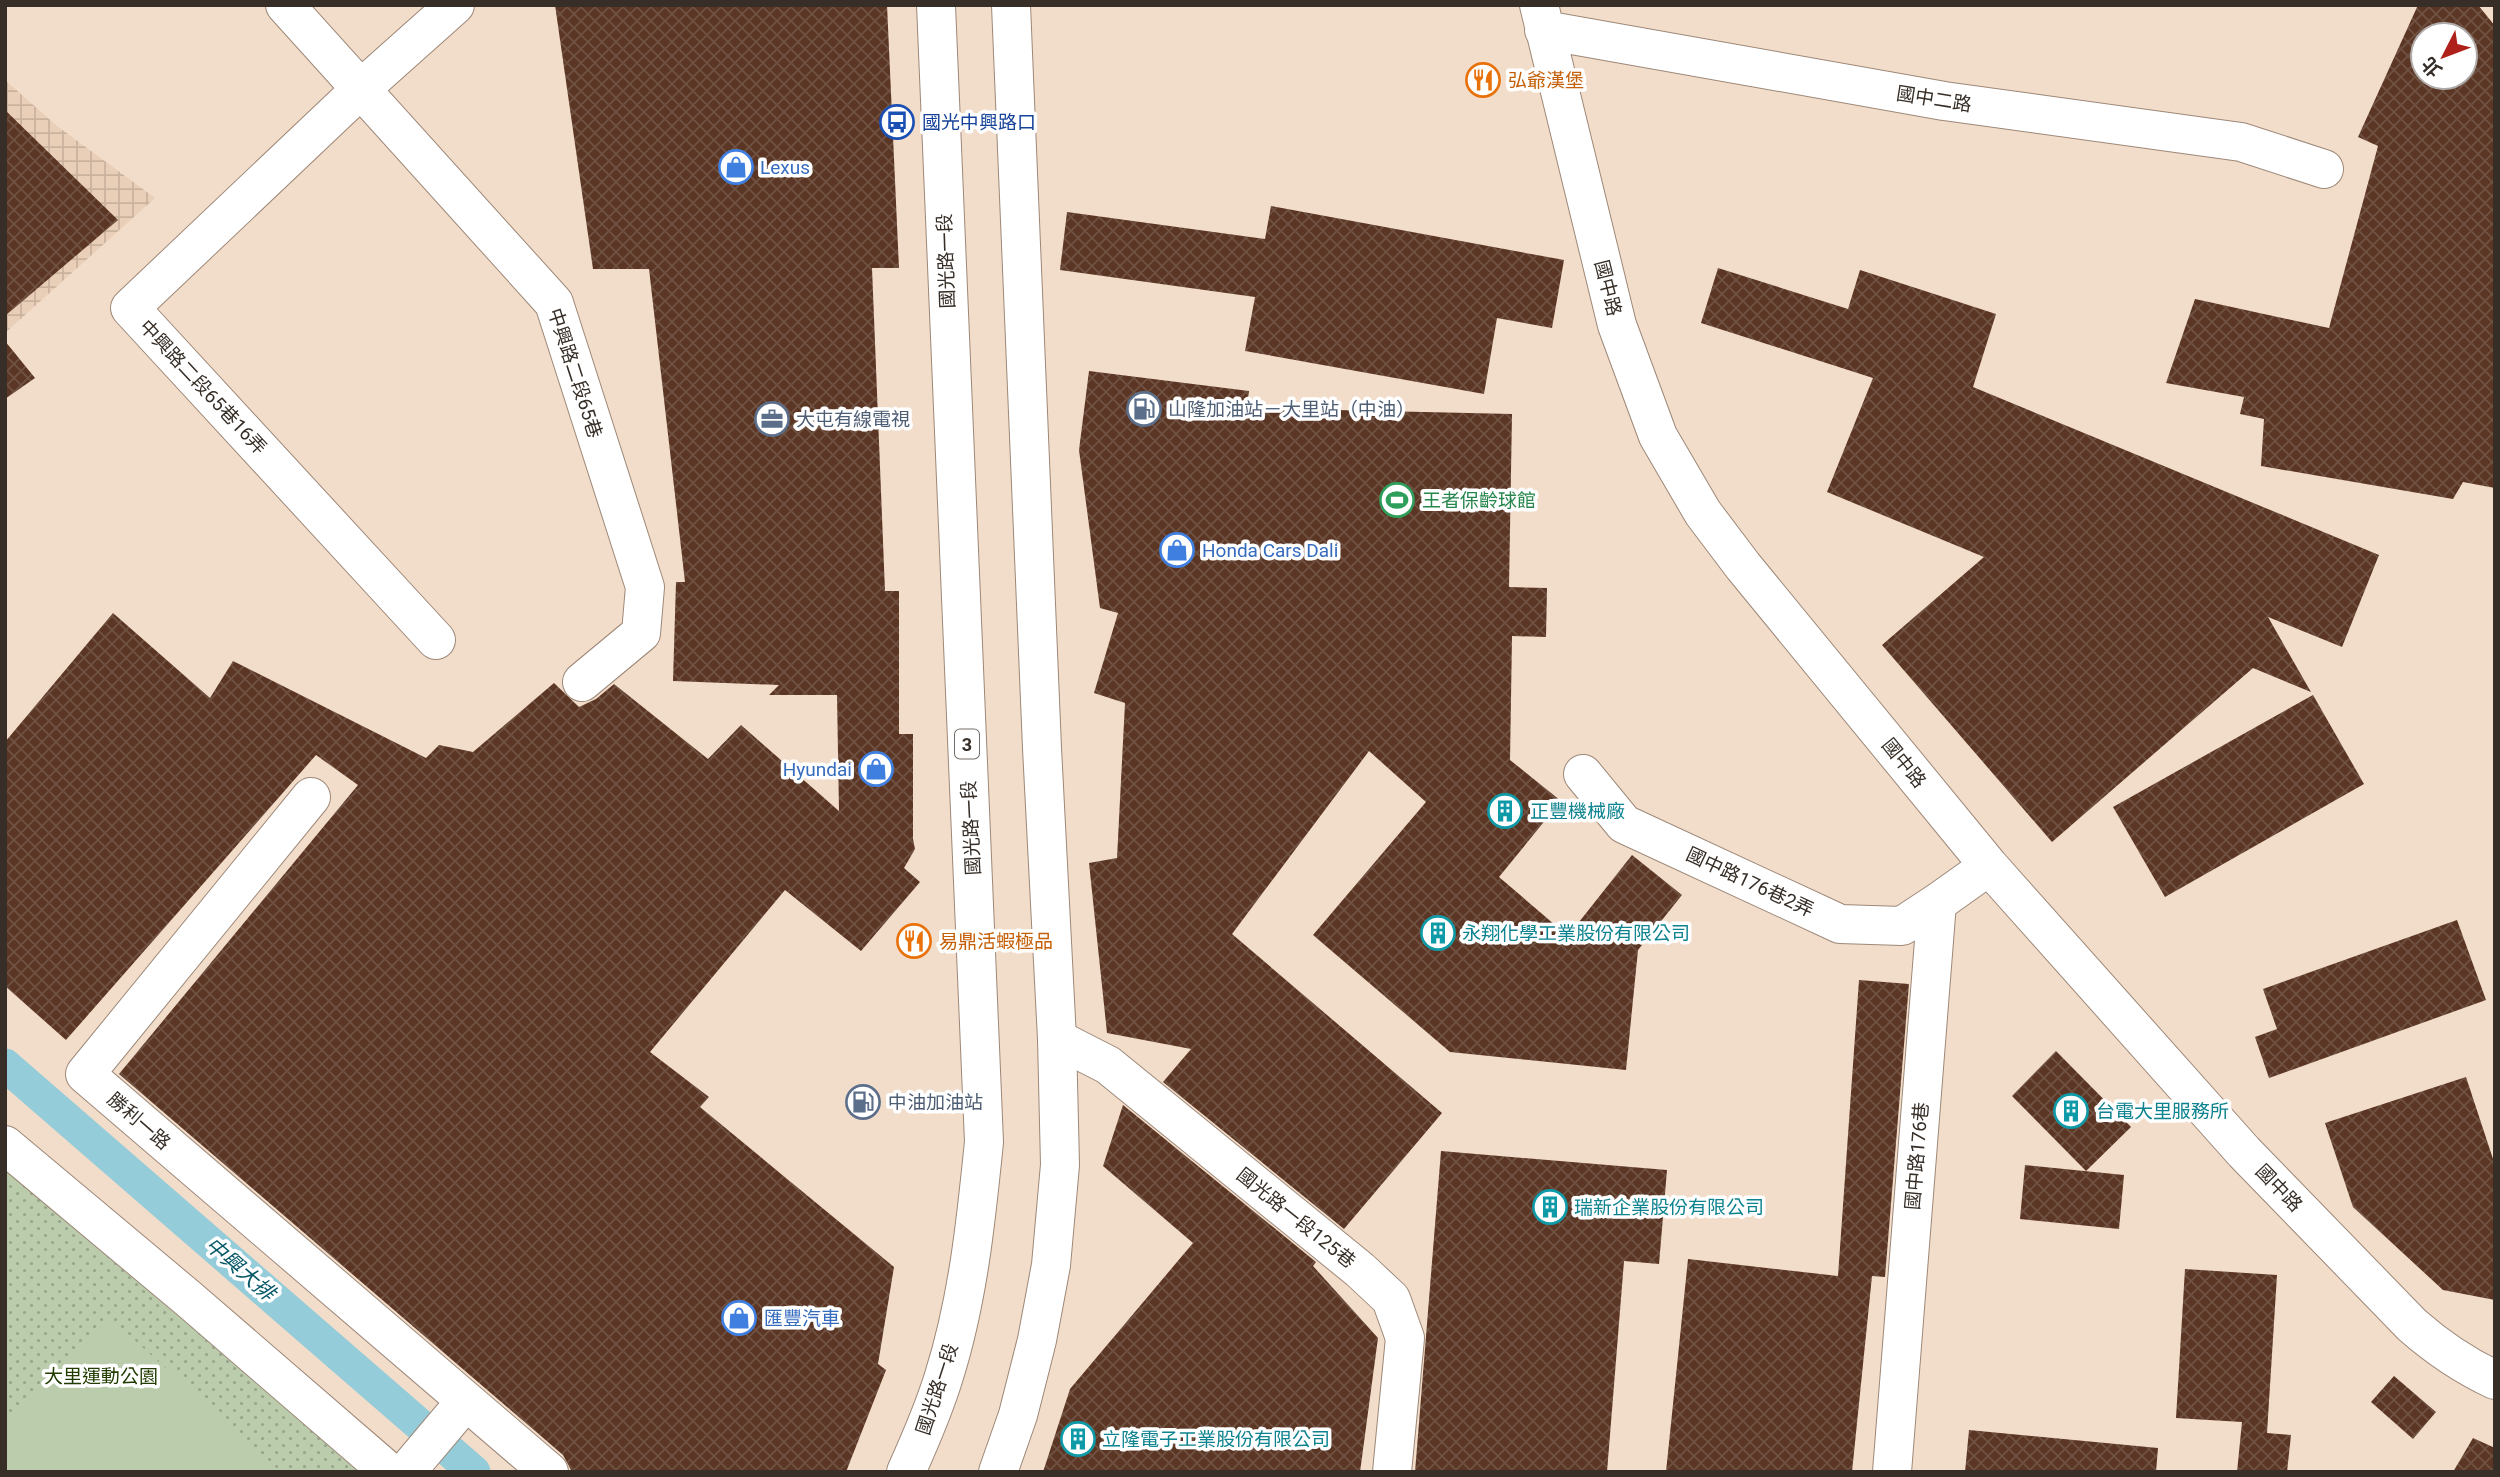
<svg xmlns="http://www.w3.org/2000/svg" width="2500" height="1477" viewBox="0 0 2500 1477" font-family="Roboto,'Noto Sans TC',sans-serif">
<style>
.industrial{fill:url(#industrial-grid)}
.park{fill:url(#park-dots)}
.pitch{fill:#baccac}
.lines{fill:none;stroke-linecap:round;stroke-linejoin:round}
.canal{stroke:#94ccd9;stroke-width:33}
.building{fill:url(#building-cross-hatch);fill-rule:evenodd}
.minor-casing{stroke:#9d8878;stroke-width:40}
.major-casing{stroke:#9d8878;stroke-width:40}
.minor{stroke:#fff;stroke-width:38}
.major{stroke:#fff;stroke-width:38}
.labels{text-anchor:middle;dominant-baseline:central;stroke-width:7;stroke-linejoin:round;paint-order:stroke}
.shield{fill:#fff;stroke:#726d68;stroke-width:2}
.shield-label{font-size:18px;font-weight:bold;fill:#362e27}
.food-label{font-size:19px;fill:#c56008;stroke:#fff;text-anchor:start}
.street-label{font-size:19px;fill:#362e27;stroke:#fff}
.transit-label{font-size:19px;fill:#164399;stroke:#fff;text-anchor:start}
.shop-label{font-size:19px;fill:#366cbe;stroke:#fff;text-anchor:start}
.service-label{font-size:19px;fill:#4e5e75;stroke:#fff;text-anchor:start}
.leisure-label{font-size:19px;fill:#27864d;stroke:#fff;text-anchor:start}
.culture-label{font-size:19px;fill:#0d838f;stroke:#fff;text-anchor:start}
.park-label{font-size:19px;fill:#223c00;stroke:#fff}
.water-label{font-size:21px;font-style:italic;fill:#075967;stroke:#fff}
</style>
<defs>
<pattern id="industrial-grid" width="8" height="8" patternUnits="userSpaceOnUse" patternTransform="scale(1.75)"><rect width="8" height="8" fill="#eacfb8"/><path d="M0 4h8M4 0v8" fill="none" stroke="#c9b29e"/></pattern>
<pattern id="park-dots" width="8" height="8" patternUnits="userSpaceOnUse" patternTransform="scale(1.75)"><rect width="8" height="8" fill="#baccac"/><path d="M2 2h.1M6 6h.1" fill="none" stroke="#98a68c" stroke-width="1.8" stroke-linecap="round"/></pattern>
<pattern id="building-cross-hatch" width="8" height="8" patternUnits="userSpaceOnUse" patternTransform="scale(1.75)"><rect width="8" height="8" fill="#5b3624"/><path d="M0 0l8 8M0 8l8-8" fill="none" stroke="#705243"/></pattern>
</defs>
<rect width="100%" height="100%" fill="#f2dcca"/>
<path class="industrial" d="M5 80 57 126 155 198 5 333Z"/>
<path class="park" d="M5 1170 364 1472H5Z"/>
<path class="pitch" d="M111 1319 281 1472H5V1423Z"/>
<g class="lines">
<path class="canal" d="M5 1065 474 1472"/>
</g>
<path class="building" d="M555 5H887L899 268H872L885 591H899V734H913V839L915 849 904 868 920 882 861 951 785 890 650 1052 709 1097 700 1107 894 1267 878 1364 886 1370 846 1472H572L563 1455 119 1074 358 785 316 755 66 1040 5 986V742L113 613 210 698 233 661 426 758 439 745 473 752 554 683 579 707 596 699 614 684 708 759 741 725 839 811 837 695H769L779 685 673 681 676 582H685L649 269H593Z
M2418 5H2478L2495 26V488L2463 482 2453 499 2261 466 2264 419 2240 414 2244 397 2166 383 2195 299 2329 328 2378 146 2358 137ZM2423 35H2465V77H2423Z
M5 110 118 220 5 316Z
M1271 206 1564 260 1552 328 1497 318 1484 394 1245 351 1255 297 1060 270 1067 212 1265 239Z
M1718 268 1848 309 1860 270 1996 314 1973 387 2379 555 2342 647 2268 617 2311 692 2253 668 2052 842 1882 645 1984 557 1827 492 1873 378 1701 323Z
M5 341 35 378 5 399Z
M1089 371 1249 391 1247 408 1512 414 1509 587 1547 588 1546 637 1512 636 1510 760 1561 801 1499 877 1568 936 1632 855 1682 895 1638 950 1626 1070 1450 1052 1313 935 1426 802 1369 751 1232 934 1442 1113 1344 1229 1163 1082 1191 1049 1107 1033 1089 863 1117 858 1125 703 1094 693 1118 613 1100 608 1079 450Z
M2313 695 2364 784 2165 897 2113 807Z
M2457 920 2486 1000 2269 1078 2255 1037 2277 1029 2263 989Z
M1859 980 1909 984 1885 1277 1872 1276 1852 1472H1666L1688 1259 1838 1276Z
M2056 1051 2131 1127 2086 1171 2012 1096Z
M2466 1077 2495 1165V1300L2443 1290 2353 1207 2325 1123Z
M1123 1105 1316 1262 1313 1266 1378 1338 1360 1472H1043L1070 1389 1193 1243 1103 1166Z
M1441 1151 1667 1170 1659 1264 1624 1261 1607 1472H1415Z
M2025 1165 2124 1175 2119 1229 2020 1219Z
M2185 1269 2277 1275 2267 1433 2291 1435 2287 1472H2237L2242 1422 2176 1418Z
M2394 1376 2436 1412 2413 1439 2371 1402Z
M1969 1430 2158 1448 2156 1472H1965Z
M2473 1438 2495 1448V1472H2453Z"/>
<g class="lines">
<g class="minor-casing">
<path id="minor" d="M285 5 554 303 645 587 641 633 582 682
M1539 5 1617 325 1658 436 1703 513 1743 566 1989 866 2244 1152 2412 1325C2438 1348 2463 1365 2495 1380
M1544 30 1944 101 2241 142 2324 169
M436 640 130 308 362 88 455 5
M1583 774 1624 824 1840 924 1902 926 1937 903
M311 797 85 1074 549 1472
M1057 1039 1108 1065 1360 1270 1391 1299 1405 1338 1392 1472
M5 1145 190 1300 389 1472
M406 1472 465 1402
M1892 1472 1937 903 1989 866"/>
</g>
<g class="major-casing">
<path id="major" d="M906 1472C920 1441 934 1409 944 1376 968 1300 976 1221 984 1142L936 5
M998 1472 1018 1415 1037 1340 1051 1265 1060 1165 1057 1039 1042 748 1011 5"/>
</g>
<use href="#minor" class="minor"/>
<use href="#major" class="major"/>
</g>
<defs>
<g id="restaurant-ring" transform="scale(1.75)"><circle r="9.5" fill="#fff" stroke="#e8710a" stroke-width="1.5"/><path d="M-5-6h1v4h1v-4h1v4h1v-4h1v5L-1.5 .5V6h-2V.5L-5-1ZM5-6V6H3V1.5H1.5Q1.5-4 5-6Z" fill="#e8710a"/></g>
<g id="bus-ring" transform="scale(1.75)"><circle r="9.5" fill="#fff" stroke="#1a4fb4" stroke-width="1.5"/><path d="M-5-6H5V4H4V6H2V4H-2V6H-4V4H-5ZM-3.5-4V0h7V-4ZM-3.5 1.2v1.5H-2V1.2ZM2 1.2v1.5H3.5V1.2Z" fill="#1a4fb4"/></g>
<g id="shop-ring" transform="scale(1.75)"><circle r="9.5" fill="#fff" stroke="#3f7fe0" stroke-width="1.5"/><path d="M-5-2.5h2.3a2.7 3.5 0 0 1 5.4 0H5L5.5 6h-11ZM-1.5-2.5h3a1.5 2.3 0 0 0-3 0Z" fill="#3f7fe0"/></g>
<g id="fuel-ring" transform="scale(1.75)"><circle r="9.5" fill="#fff" stroke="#5c6f8a" stroke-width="1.5"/><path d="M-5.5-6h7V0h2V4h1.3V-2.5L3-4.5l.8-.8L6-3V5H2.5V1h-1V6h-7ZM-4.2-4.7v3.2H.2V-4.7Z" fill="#5c6f8a"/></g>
<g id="office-ring" transform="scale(1.75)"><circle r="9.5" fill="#fff" stroke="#5c6f8a" stroke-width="1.5"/><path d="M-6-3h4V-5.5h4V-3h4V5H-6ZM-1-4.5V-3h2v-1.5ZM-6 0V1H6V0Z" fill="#5c6f8a"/></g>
<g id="stadium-ring" transform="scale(1.75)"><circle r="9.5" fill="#fff" stroke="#2e9e5b" stroke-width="1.5"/><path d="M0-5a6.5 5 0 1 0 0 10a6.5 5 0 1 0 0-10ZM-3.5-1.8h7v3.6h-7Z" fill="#2e9e5b"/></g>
<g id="building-ring" transform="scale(1.75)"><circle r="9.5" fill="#fff" stroke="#0f9aa8" stroke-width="1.5"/><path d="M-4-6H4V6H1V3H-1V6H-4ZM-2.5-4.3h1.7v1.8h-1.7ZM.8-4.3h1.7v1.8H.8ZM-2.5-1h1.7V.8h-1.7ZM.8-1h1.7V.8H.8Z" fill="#0f9aa8"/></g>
</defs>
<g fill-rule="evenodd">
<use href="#restaurant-ring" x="1483" y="80"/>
<use href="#bus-ring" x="897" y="122"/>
<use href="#shop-ring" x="736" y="167"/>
<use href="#fuel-ring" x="1144" y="409"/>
<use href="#office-ring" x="772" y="419"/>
<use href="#stadium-ring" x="1397" y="500"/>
<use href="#shop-ring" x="1177" y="550"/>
<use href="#shop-ring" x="876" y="769"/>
<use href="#building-ring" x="1505" y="811"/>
<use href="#building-ring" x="1438" y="933"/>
<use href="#restaurant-ring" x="914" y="941"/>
<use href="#fuel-ring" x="863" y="1102"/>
<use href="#building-ring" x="2071" y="1111"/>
<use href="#building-ring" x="1550" y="1207"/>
<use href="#shop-ring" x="739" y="1318"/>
<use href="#building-ring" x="1078" y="1439"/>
</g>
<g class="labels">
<rect class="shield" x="955" y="729.5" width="24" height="29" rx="5"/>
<g class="shield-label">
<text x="967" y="744">3</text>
</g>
<g class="food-label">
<text x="1508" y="80">弘爺漢堡</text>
<text x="939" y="941">易鼎活蝦極品</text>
</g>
<g class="street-label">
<text transform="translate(1934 99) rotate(9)">國中二路</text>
<text transform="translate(946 261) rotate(-92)">國光路一段</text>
<text transform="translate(1608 288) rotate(76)">國中路</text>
<text transform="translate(575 373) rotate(72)">中興路二段65巷</text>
<text transform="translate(203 387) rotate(47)">中興路二段65巷16弄</text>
<text transform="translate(1904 763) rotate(51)">國中路</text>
<text transform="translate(971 828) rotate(-93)">國光路一段</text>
<text transform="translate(1750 882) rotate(25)">國中路176巷2弄</text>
<text transform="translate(139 1121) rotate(41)">勝利一路</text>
<text transform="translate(1917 1156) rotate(-85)">國中路176巷</text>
<text transform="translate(2279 1188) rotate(46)">國中路</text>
<text transform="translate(1296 1218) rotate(39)">國光路一段125巷</text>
<text transform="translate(937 1389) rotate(-72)">國光路一段</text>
</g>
<g class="transit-label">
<text x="922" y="122">國光中興路口</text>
</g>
<g class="shop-label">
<text x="760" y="167">Lexus</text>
<text x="1202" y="550">Honda Cars Dali</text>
<text x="852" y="769" text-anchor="end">Hyundai</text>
<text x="764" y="1318">匯豐汽車</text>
</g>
<g class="service-label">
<text x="1168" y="409">山隆加油站－大里站（中油）</text>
<text x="796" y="419">大屯有線電視</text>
<text x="888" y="1102">中油加油站</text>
</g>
<g class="leisure-label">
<text x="1422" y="500">王者保齡球館</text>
</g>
<g class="culture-label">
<text x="1530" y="811">正豐機械廠</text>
<text x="1462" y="933">永翔化學工業股份有限公司</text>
<text x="2096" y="1111">台電大里服務所</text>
<text x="1574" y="1207">瑞新企業股份有限公司</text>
<text x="1102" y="1439">立隆電子工業股份有限公司</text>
</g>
<g class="park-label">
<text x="101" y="1376">大里運動公園</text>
</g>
<g class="water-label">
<text transform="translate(240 1269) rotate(41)">中興大排</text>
</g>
</g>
<rect width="2500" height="1477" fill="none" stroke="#362e27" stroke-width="14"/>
<g transform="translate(2444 56) rotate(228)"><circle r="33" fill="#ffffff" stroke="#afaba9" stroke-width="2"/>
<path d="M0-5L12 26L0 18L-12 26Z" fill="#b0201a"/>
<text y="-10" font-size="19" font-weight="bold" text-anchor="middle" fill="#362e27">北</text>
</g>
</svg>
